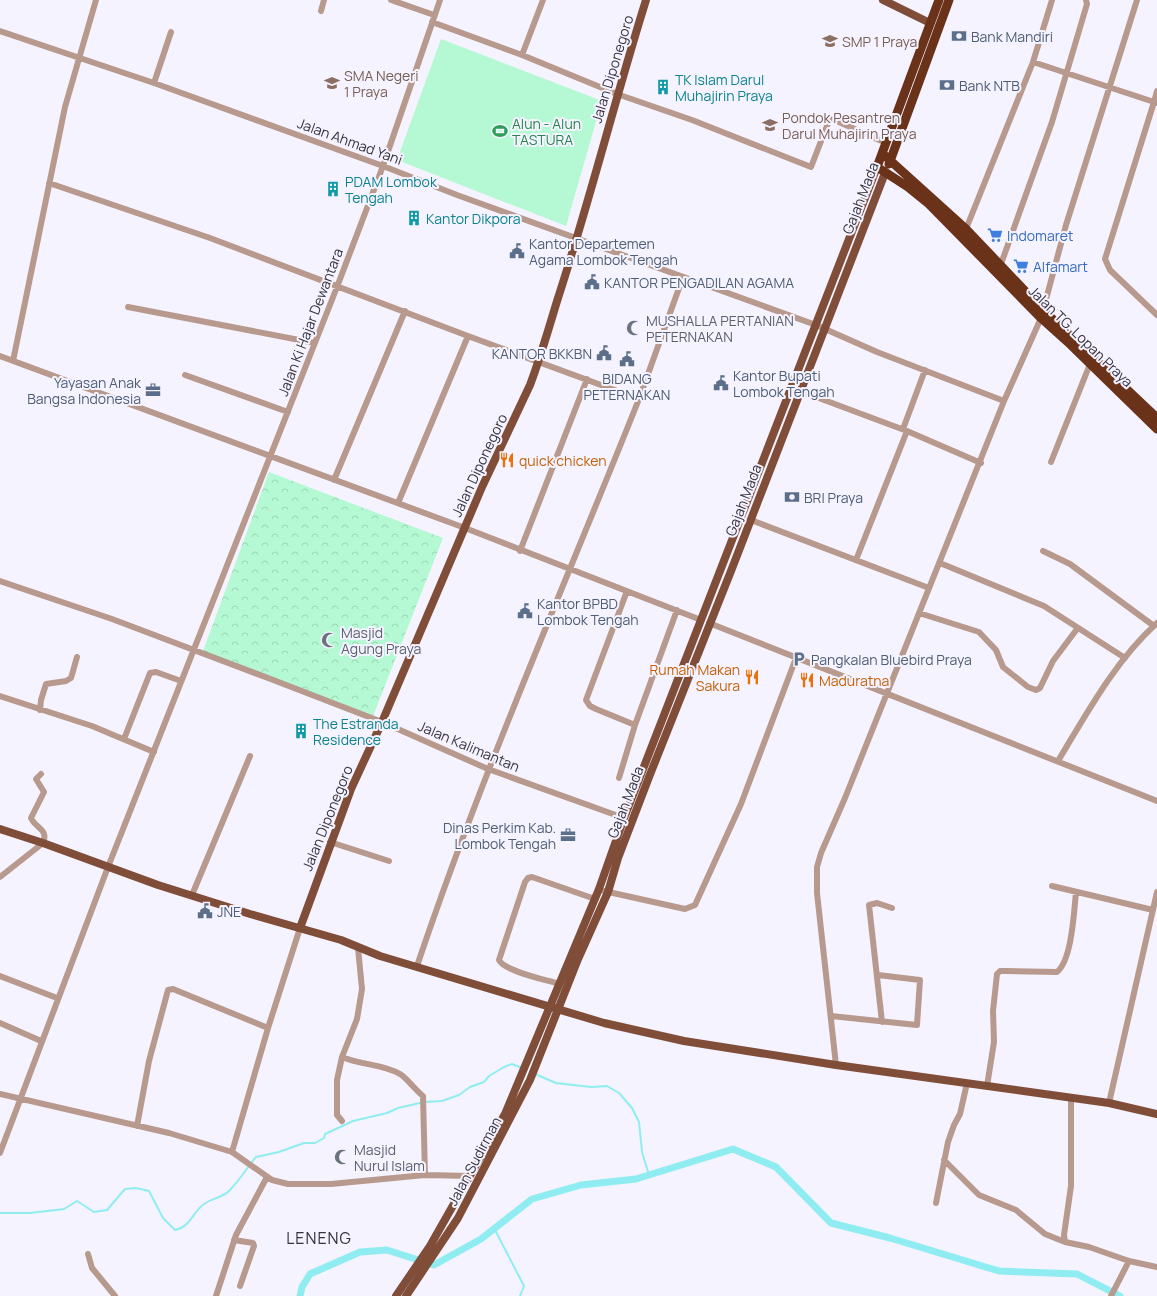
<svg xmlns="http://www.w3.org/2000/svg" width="1157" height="1296" viewBox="0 0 1157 1296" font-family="Manrope,sans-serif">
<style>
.park{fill:url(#park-crowns)}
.pitch{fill:#b4f9d3}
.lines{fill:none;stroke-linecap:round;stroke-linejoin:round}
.stream{stroke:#8fedf1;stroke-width:2}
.canal{stroke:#8fedf1;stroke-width:7}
.minor{stroke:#b8998d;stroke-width:6}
.major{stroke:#804d39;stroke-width:8}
.highway{stroke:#6b321a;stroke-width:9}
.labels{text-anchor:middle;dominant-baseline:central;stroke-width:4;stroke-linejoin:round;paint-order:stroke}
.service-label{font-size:14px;fill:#4e5e75;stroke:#f5f3ff;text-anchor:start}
.education-label{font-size:14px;fill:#785e54;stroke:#f5f3ff;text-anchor:start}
.street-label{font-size:14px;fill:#36333e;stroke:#f5f3ff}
.culture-label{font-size:14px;fill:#0d838f;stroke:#f5f3ff;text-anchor:start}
.leisure-label{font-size:14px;fill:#27864d;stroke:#f5f3ff;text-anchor:start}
.shop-label{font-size:14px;fill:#366cbe;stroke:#f5f3ff;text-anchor:start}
.worship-label{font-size:14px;fill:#5b616d;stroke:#f5f3ff;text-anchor:start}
.food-label{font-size:14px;fill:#c56008;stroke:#f5f3ff;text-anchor:start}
.quarter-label{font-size:16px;letter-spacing:1px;fill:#36333e;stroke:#f5f3ff}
</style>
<defs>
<pattern id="park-crowns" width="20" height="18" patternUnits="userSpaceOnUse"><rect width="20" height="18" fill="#b4f9d3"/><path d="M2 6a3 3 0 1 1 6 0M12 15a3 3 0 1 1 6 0" fill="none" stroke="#9bd6b6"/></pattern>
</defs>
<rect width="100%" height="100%" fill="#f5f3ff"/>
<path class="park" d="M269 472 443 538 373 716 203 651Z"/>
<path class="pitch" d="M441 39 602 101 566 226 397 160Z"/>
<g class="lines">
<path class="stream" d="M535 1074 556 1083 591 1087 607 1086 619 1093 632 1108 639 1122 642 1152 649 1175
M0 1213H30L64 1209 77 1201 94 1212 107 1210 125 1189 136 1188 149 1191 163 1218 175 1230C190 1227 193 1212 204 1204 212 1198 222 1198 229 1191 239 1181 247 1168 256 1157L279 1152 304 1143H315L324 1138 325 1134 353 1121 387 1113 398 1108 424 1102 442 1101 459 1095 470 1087 484 1082 489 1076 504 1067 512 1064 522 1068
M494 1228 524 1286 520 1296"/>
<path class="canal" d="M300 1296 302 1287 310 1274 360 1252 387 1250 434 1265 481 1239 532 1199 581 1185 636 1179 733 1149 776 1167 831 1223 890 1238 999 1271 1077 1274 1120 1296"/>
<path class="minor" d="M391 0 434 15
M321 11 324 0
M432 22 522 55 617 94 692 120 811 167 830 118 886 143
M0 31 154 83 383 166 457 195 816 325 877 352 1004 401
M522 55 543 0
M1033 62 1154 102 1157 91
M154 83 171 32
M1157 103 1154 102 1105 259 1110 270 1157 315
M49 183 210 238 468 336 639 399 683 277
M966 229 1033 62 1052 0
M1001 264 1052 122 1087 4 1086 0
M128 307 315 343
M0 356 465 528 701 620
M13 361 65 107 96 0
M185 375 288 412
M800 391 907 431 981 463
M903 429 925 370
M1051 462 1090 364
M334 480 405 311
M398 503 468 336
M751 520 929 588
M520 551 587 379
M1043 551 1070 564 1154 626
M856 560 907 431
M940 563 1044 606 1125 658
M0 581 112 619 268 678 382 722 488 769 624 818
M627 591 586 700 590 706 596 709 635 725
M919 613 979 632 996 650 1003 667 1028 687 1036 690 1040 688 1053 661 1077 629
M709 623 1157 801
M0 696 92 726 154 752
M40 710 41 700 46 684 66 681 71 678 77 657
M124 739 150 673 156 672 181 681
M1058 761C1087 713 1115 661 1157 623
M619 778 635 725 677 610
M330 842 389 861
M0 877 43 843C49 829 35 828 31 818L44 792 36 779 41 774
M1052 886 1153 910
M604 891 685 909 695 905 741 804 796 658
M192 895 250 756
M300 928 268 1028 232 1152 272 1180 288 1184H331L425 1175 470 1176
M417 966C482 773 564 587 639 399
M0 976 57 998
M559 984C547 980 504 971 499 960L525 882 528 878 532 877 595 899
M831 1016 917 1025 920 980 878 975
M882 1022 869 905 877 903 892 908
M0 1023 41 1041
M342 1057C360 1065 383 1064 400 1074 408 1079 414 1089 423 1096L425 1175
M836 1065 817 893V867L821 853 845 798 1004 401 1041 318 1066 225 1137 0
M987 1086 994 1042 993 1011 997 974 1000 971H1006L1057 972C1072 960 1074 911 1076 892
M0 1094 169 1133 232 1152
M1071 1097V1186L1064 1235 1065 1242 1089 1247 1129 1261 1157 1267
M1109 1103 1157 892
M342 1121 337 1115V1080L342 1057 357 1019 362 989 358 948
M137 1126 149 1061 168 990 173 989 268 1028
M0 1153 108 867 337 287 383 166 440 0
M944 1160 979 1195 1016 1210 1045 1234 1065 1242
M936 1203 948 1142 954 1125 960 1114 967 1083
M234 1240 253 1243 254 1246 240 1286
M88 1254 92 1268 115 1296
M216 1296 236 1235 267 1177
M1111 1296 1129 1261"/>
<path class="major" d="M883 0 930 23
M0 829 43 843 158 885 250 914 341 940 380 956 604 1023 684 1041 836 1065 1109 1103 1157 1114
M300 928 351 789 382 722 482 487 530 385C541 356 549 327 558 298 590 200 615 99 646 0
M396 1296 430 1246 505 1114 599 889 624 818 877 167
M406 1296 458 1218 530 1080 578 959 608 892 618 858 649 777 731 571 885 173"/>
<path class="highway" d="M939 0 877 167 908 187 929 204 1041 318 1071 345 1157 429
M883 154 966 229 1043 310 1157 418
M889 164 949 0"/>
</g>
<defs>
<g id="bank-bare" transform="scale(1.2)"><path d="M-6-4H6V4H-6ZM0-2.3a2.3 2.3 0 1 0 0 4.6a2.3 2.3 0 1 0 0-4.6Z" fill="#5c6f8a" stroke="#f5f3ff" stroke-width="2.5" paint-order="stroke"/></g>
<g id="school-bare" transform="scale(1.2)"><path d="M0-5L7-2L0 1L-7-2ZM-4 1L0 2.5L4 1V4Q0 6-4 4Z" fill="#8d6e63" stroke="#f5f3ff" stroke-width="2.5" paint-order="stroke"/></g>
<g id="building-bare" transform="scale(1.2)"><path d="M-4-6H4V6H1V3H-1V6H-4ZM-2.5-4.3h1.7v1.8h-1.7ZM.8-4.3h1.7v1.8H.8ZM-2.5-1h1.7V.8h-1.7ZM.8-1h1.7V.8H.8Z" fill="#0f9aa8" stroke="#f5f3ff" stroke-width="2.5" paint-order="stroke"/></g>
<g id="stadium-bare" transform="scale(1.2)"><path d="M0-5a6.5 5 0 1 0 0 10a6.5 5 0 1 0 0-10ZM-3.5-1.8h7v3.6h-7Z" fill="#2e9e5b" stroke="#f5f3ff" stroke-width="2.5" paint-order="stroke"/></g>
<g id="supermarket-bare" transform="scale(1.2)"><path d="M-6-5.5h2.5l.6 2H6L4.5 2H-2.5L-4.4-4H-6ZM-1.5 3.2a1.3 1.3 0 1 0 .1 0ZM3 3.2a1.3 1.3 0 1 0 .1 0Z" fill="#3f7fe0" stroke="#f5f3ff" stroke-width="2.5" paint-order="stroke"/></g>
<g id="civic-bare" transform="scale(1.2)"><path d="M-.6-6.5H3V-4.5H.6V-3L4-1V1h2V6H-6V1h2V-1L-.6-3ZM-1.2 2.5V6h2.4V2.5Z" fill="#5c6f8a" stroke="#f5f3ff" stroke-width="2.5" paint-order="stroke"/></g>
<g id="mosque-bare" transform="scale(1.2)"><path d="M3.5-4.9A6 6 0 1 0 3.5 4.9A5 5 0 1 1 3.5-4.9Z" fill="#6b7280" stroke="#f5f3ff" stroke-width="2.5" paint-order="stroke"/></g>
<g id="office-bare" transform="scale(1.2)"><path d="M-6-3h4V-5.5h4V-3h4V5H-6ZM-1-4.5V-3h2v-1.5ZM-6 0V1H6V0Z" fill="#5c6f8a" stroke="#f5f3ff" stroke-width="2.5" paint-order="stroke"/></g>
<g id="restaurant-bare" transform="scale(1.2)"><path d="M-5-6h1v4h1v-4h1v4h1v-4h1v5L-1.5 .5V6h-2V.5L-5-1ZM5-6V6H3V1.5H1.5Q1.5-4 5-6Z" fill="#e8710a" stroke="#f5f3ff" stroke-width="2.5" paint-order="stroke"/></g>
<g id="parking-bare" transform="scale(1.2)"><path d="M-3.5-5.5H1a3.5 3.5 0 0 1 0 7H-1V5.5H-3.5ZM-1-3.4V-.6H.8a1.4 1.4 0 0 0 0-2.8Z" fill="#5c6f8a" stroke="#f5f3ff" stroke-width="2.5" paint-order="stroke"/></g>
</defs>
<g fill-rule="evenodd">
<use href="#bank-bare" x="959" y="36"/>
<use href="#school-bare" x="830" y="41"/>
<use href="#school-bare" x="332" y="83"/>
<use href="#bank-bare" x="947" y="85"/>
<use href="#building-bare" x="663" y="87"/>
<use href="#school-bare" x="770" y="125"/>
<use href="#stadium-bare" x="500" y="131"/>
<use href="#building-bare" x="333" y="189"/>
<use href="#building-bare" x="414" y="218"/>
<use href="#supermarket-bare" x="995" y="235"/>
<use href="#civic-bare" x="517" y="251"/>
<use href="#supermarket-bare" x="1021" y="266"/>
<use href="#civic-bare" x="592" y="282"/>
<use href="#mosque-bare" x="634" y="328"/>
<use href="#civic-bare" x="604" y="353"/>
<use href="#civic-bare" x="627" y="359"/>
<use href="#civic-bare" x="721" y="383"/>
<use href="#office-bare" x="153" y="390"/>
<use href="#restaurant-bare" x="507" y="460"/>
<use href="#bank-bare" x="792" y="497"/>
<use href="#civic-bare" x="525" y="611"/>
<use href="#mosque-bare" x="329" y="640"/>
<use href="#parking-bare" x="799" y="659"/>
<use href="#restaurant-bare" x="752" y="677"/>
<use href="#restaurant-bare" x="807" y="680"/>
<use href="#building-bare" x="301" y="731"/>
<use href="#office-bare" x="568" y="835"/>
<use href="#civic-bare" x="205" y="911"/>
<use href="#mosque-bare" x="342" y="1157"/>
</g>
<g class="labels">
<g class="service-label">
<text x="971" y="36">Bank Mandiri</text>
<text x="959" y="85">Bank NTB</text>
<text x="529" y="243">Kantor Departemen<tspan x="529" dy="16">Agama Lombok Tengah</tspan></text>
<text x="604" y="282">KANTOR PENGADILAN AGAMA</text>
<text x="592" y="353" text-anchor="end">KANTOR BKKBN</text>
<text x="733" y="375">Kantor Bupati<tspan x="733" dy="16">Lombok Tengah</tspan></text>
<text x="627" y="378" text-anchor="middle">BIDANG<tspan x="627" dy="16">PETERNAKAN</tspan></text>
<text x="141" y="382" text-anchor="end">Yayasan Anak<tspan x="141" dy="16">Bangsa Indonesia</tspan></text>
<text x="804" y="497">BRI Praya</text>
<text x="537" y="603">Kantor BPBD<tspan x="537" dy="16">Lombok Tengah</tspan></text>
<text x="811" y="659">Pangkalan Bluebird Praya</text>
<text x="556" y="827" text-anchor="end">Dinas Perkim Kab.<tspan x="556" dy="16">Lombok Tengah</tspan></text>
<text x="217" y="911">JNE</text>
</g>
<g class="education-label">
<text x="842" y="41">SMP 1 Praya</text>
<text x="344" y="75">SMA Negeri<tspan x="344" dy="16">1 Praya</tspan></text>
<text x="782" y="117">Pondok Pesantren<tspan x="782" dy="16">Darul Muhajirin Praya</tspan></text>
</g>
<g class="street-label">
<text transform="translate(612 69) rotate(-73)">Jalan Diponegoro</text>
<text transform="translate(350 141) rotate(20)">Jalan Ahmad Yani</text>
<text transform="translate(860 198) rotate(-69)">Gajah Mada</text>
<text transform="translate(310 322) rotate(-69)">Jalan Ki Hajar Dewantara</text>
<text transform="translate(1081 336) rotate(44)">Jalan TG. Lopan Praya</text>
<text transform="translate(479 465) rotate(-65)">Jalan Diponegoro</text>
<text transform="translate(743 500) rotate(-69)">Gajah Mada</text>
<text transform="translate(469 746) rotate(23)">Jalan Kalimantan</text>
<text transform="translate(625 802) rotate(-69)">Gajah Mada</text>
<text transform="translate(327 818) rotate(-68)">Jalan Diponegoro</text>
<text transform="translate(474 1161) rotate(-62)">Jalan Sudirman</text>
</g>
<g class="culture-label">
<text x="675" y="79">TK Islam Darul<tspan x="675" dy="16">Muhajirin Praya</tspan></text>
<text x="345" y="181">PDAM Lombok<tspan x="345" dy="16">Tengah</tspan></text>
<text x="426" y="218">Kantor Dikpora</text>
<text x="313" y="723">The Estranda<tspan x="313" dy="16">Residence</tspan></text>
</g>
<g class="leisure-label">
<text x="512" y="123">Alun - Alun<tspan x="512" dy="16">TASTURA</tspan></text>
</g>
<g class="shop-label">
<text x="1007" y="235">Indomaret</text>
<text x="1033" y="266">Alfamart</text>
</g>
<g class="worship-label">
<text x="646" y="320">MUSHALLA PERTANIAN<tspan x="646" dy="16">PETERNAKAN</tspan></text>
<text x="341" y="632">Masjid<tspan x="341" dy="16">Agung Praya</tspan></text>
<text x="354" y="1149">Masjid<tspan x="354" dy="16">Nurul Islam</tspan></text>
</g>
<g class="food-label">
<text x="519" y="460">quick chicken</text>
<text x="740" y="669" text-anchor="end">Rumah Makan<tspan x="740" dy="16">Sakura</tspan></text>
<text x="819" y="680">Maduratna</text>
</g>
<g class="quarter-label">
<text x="319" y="1238">LENENG</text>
</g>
</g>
</svg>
